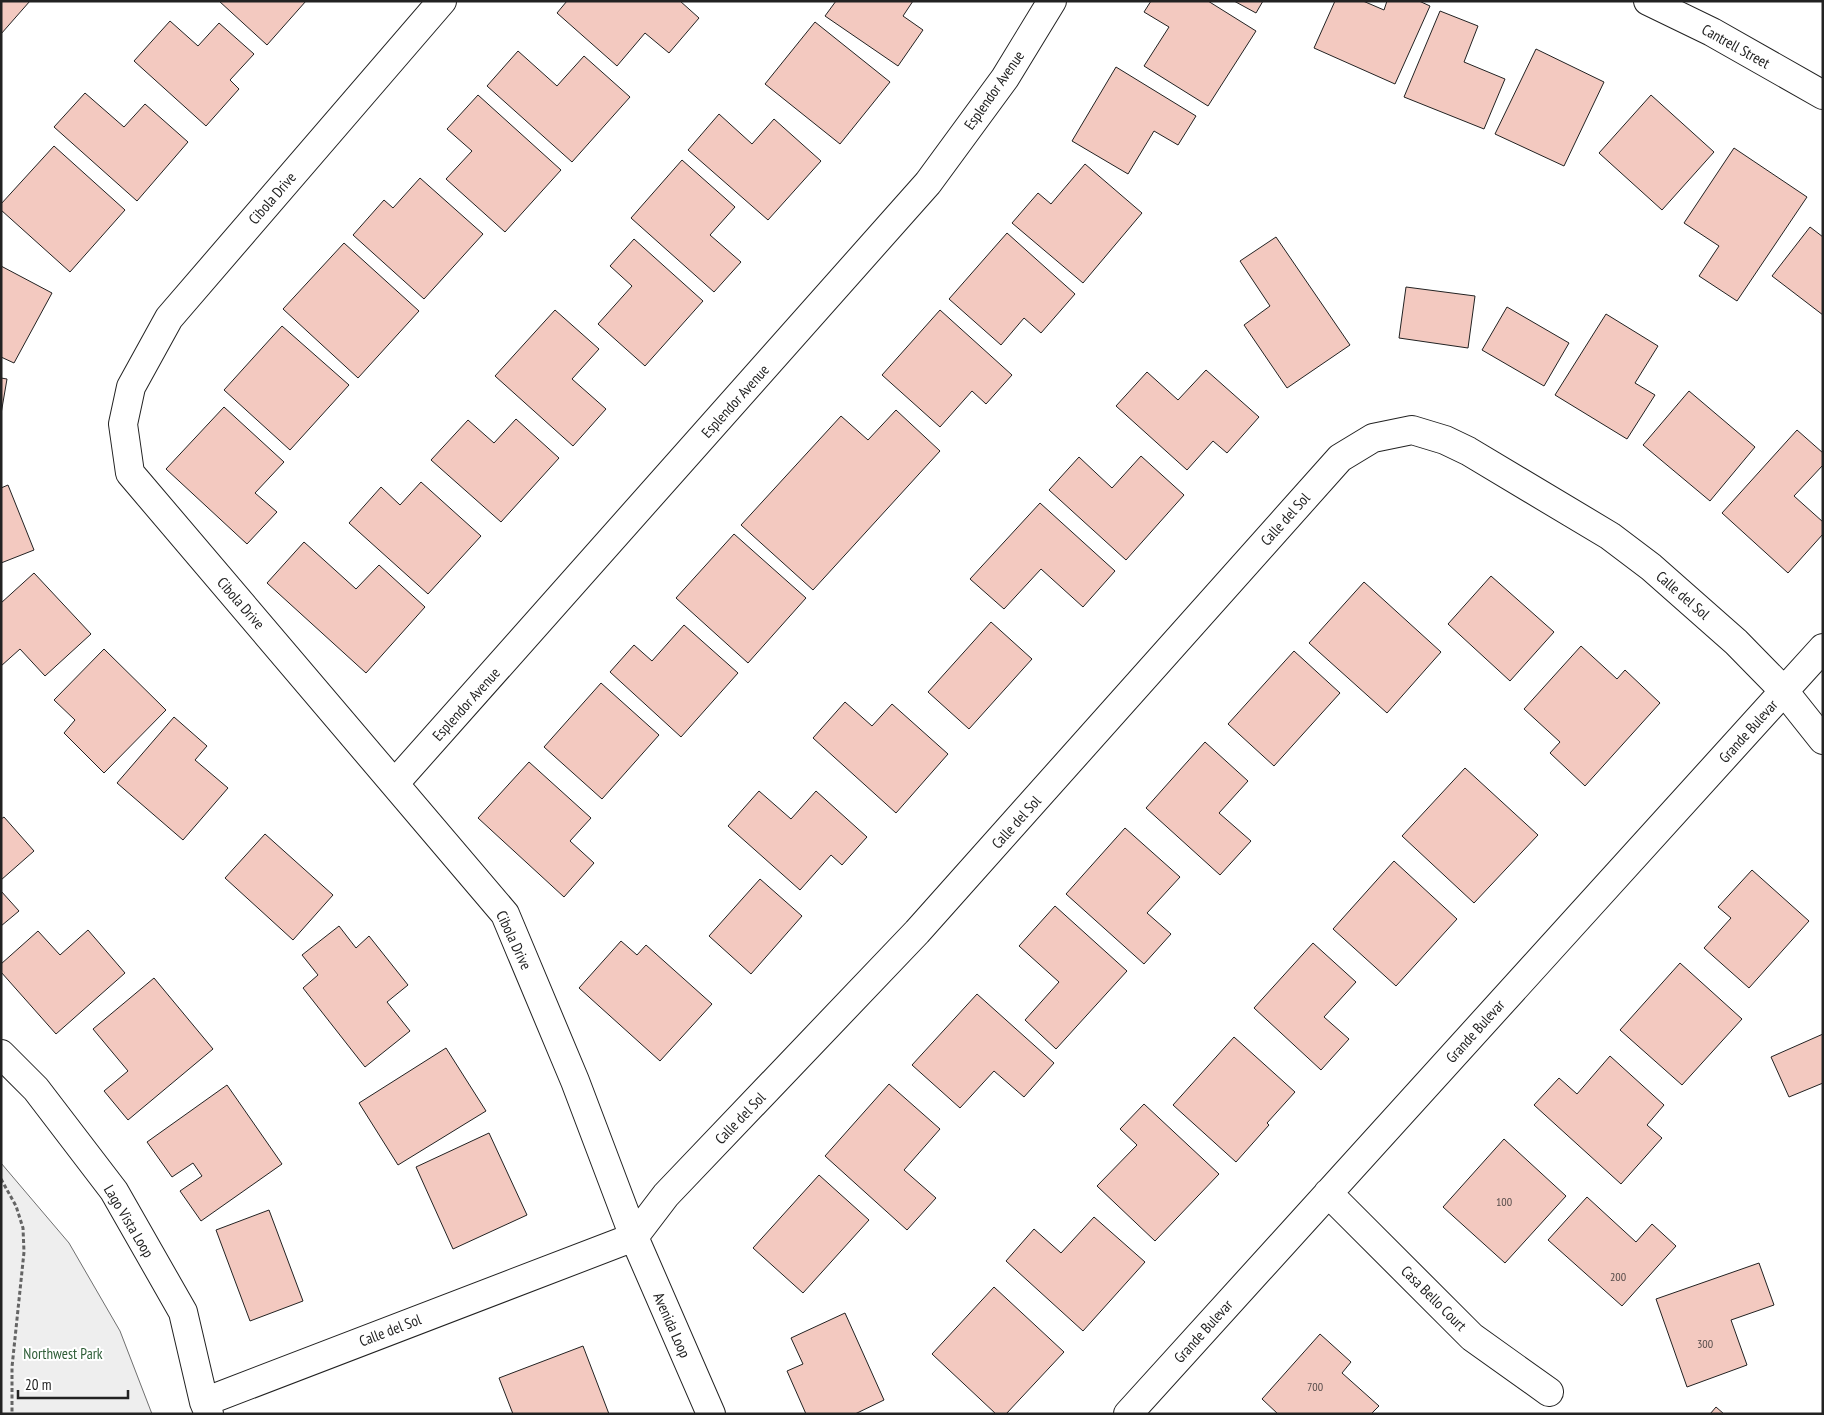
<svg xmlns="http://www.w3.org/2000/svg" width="1824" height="1415" viewBox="0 0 1824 1415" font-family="'PT Sans Narrow',sans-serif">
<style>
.green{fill:#eee;stroke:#6f6f6f}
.building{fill:#f3c9c0;stroke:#222}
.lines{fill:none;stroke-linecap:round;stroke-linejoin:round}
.minor-casing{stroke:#222;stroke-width:30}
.path{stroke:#646464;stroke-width:3;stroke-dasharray:4 2.5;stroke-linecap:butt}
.minor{stroke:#fff;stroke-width:28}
.labels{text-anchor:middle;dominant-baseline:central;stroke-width:4;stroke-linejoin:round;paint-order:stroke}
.number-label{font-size:12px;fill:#564c4a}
.street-label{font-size:15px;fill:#222;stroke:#fff}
.park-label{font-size:15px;fill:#2f5e38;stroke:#fff}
</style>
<rect width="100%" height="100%" fill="#fff"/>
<path class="green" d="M1 1163 69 1243 120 1331 152 1414H1Z"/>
<path class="building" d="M1 1H30L1 34Z
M219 1H306L267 45Z
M567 1H680L699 18 669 53 645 33 617 66 557 13Z
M836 1H913L903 16 923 30 898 66 825 16Z
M1151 1H1208L1256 31 1208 106 1144 66 1169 27 1144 12Z
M1234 1H1263L1256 13Z
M1335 1H1363L1384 10 1387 1H1419L1430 6 1395 84 1314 48Z
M1440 11 1478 26 1464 62 1505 79 1484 129 1404 97Z
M170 21 198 46 219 23 254 54 230 80 239 89 206 126 134 61Z
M815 22 890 82 840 144 765 84Z
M1536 49 1604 82 1564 166 1495 134Z
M518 51 557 86 584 56 630 97 572 162 487 86Z
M1116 67 1196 116 1178 145 1154 131 1128 174 1072 141Z
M85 93 124 127 145 104 188 142 137 201 54 127Z
M478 95 561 170 505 232 446 179 472 151 447 129Z
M1651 95 1714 152 1662 210 1599 153Z
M719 114 752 144 774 119 821 161 768 220 688 150Z
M54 146 125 210 70 272 1 210V204Z
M1734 148 1807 197 1737 301 1699 276 1719 246 1684 223Z
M682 160 735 207 710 235 741 262 714 292 631 218Z
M1085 164 1142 213 1083 283 1012 223 1038 193 1051 204Z
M420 178 483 234 424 299 353 235 384 200 393 208Z
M1810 227 1823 237V315L1772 276Z
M1007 233 1075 294 1041 333 1024 318 1001 345 949 299Z
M1276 237 1350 345 1287 388 1244 325 1270 306 1240 261Z
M634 239 703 301 645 366 598 324 632 286 610 266Z
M344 243 419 311 358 378 283 309Z
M1 266 52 293 14 363 1 357Z
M1406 287 1475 296 1468 348 1399 338Z
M1507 307 1569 343 1544 386 1482 350Z
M555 310 599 349 572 379 606 409 573 446 495 376Z
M940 310 1012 375 986 404 972 391 940 427 882 375Z
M1606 314 1658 346 1635 383 1655 395 1627 439 1555 395Z
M282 326 349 385 290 450 224 390Z
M1206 370 1259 417 1227 453 1213 441 1187 470 1116 406 1147 372 1178 400Z
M1 378 7 379 1 414Z
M1689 391 1755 447 1710 501 1643 445Z
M224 407 284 462 255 493 277 512 247 544 166 469Z
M896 410 940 451 813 590 741 525 841 416 868 440Z
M516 419 559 458 501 522 431 460 468 420 494 443Z
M1797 430 1823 453V465L1794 496 1823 522V534L1788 573 1722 513Z
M1141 456 1184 495 1126 560 1049 490 1079 457 1112 488Z
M421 482 481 536 428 594 349 523 381 487 400 505Z
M8 485 34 550 1 563V488Z
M1040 503 1115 571 1083 607 1041 569 1004 609 970 579Z
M734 534 806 598 748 663 676 598Z
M304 542 356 589 379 565 425 607 366 673 267 583Z
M34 573 91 634 45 676 20 649 1 666V603Z
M1491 576 1554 632 1510 681 1448 624Z
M1364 582 1441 652 1387 713 1309 643Z
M991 622 1032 659 969 729 928 692Z
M684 625 738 673 681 737 610 672 634 645 652 661Z
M1581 646 1617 679 1625 670 1660 703 1585 786 1550 753 1560 742 1524 709Z
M104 649 166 710 104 773 64 733 75 720 54 700Z
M1294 651 1340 693 1274 766 1228 724Z
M601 683 659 735 602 799 544 747Z
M845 702 872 726 892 704 948 754 896 813 813 738Z
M174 717 207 746 195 760 228 788 183 840 117 783Z
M1205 742 1248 781 1219 813 1251 841 1220 875 1146 808Z
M529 762 591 818 570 841 594 863 564 897 478 818Z
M1465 768 1538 835 1474 903 1402 836Z
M759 791 791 819 816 791 867 837 842 865 831 855 800 890 728 826Z
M4 817 34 851 1 880V819Z
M1125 828 1180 877 1147 913 1171 934 1144 964 1066 894Z
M265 834 333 895 293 940 225 878Z
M1394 861 1457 919 1396 986 1333 929Z
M1752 870 1809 921 1749 988 1704 948 1731 918 1718 907Z
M760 879 802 916 751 974 709 936Z
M1 891 19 911 1 926Z
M1055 906 1127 971 1056 1049 1025 1020 1059 982 1019 946Z
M339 926 356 948 369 936 408 985 387 1002 410 1031 365 1067 303 988 318 975 302 955Z
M88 930 125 973 56 1034 1 972V964L38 931 60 955Z
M621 941 637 955 646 945 712 1004 660 1061 579 988Z
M1313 943 1356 982 1324 1017 1349 1039 1321 1070 1254 1008Z
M1680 963 1742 1019 1682 1085 1620 1030Z
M154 978 213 1049 128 1120 104 1091 128 1071 93 1029Z
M977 994 1054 1063 1024 1097 994 1071 960 1108 912 1065Z
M1823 1034V1083L1789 1097 1771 1057Z
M1234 1037 1295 1092 1267 1123 1269 1125 1236 1162 1173 1105Z
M446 1048 486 1111 398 1165 359 1103Z
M1610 1056 1664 1105 1647 1125 1662 1138 1621 1184 1534 1105 1559 1078 1577 1094Z
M889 1084 940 1129 904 1170 936 1198 907 1230 825 1156Z
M227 1085 282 1164 201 1221 180 1191 202 1176 193 1163 172 1177 147 1142Z
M1144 1104 1219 1174 1155 1241 1097 1186 1137 1145 1120 1129Z
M489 1133 527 1215 453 1249 416 1167Z
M1504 1139 1566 1196 1505 1263 1443 1207Z
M819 1175 869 1220 803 1293 753 1248Z
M1587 1197 1636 1242 1652 1224 1676 1246 1622 1306 1548 1240Z
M269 1210 303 1301 250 1321 216 1230Z
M1094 1217 1145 1262 1083 1331 1006 1261 1034 1229 1061 1253Z
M1759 1263 1774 1305 1731 1320 1747 1365 1687 1387 1656 1299Z
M994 1287 1064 1352 1006 1414H996L932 1354Z
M845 1313 884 1400 855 1414H806L787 1371 803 1364 791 1338Z
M1320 1334 1351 1362 1342 1373 1379 1406 1371 1414H1278L1262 1399Z
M583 1346 609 1414H513L499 1378Z
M1716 1407 1724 1414H1710Z"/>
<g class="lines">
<g class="minor-casing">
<path id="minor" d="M442 1 169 318 131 387 123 424 130 473 505 914 575 1081 634 1237 711 1414
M1648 1 1712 32 1823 95
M395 783 928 183 1005 78 1052 1
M1 1054 36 1089 114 1191 183 1312 204 1402 209 1414
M1328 1193 1472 1337 1549 1392
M204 1402 634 1237 666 1195 917 932 1340 458 1373 438 1412 430 1445 440 1468 451 1610 536 1651 567 1736 642 1784 691 1823 740
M1128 1414 1823 648"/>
</g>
<path class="path" d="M1 1179 16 1206 23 1228 24 1252 12 1367V1414"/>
<use href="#minor" class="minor"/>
</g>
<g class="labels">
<g class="number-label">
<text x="1504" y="1201">100</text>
<text x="1618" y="1276">200</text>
<text x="1705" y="1343">300</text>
<text x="1315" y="1386">700</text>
</g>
<g class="street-label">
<text transform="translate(1736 46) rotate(29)">Cantrell Street</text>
<text transform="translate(994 90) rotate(-55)">Esplendor Avenue</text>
<text transform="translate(272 198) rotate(-49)">Cibola Drive</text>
<text transform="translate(735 401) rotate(-48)">Esplendor Avenue</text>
<text transform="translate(1285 519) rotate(-48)">Calle del Sol</text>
<text transform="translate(1683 595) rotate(41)">Calle del Sol</text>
<text transform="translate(241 603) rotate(49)">Cibola Drive</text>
<text transform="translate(466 704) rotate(-48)">Esplendor Avenue</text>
<text transform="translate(1748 731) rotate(-48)">Grande Bulevar</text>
<text transform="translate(1016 822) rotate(-48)">Calle del Sol</text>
<text transform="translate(514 940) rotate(65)">Cibola Drive</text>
<text transform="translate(1475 1031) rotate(-48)">Grande Bulevar</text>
<text transform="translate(740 1118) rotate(-46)">Calle del Sol</text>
<text transform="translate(129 1221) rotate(59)">Lago Vista Loop</text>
<text transform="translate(1434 1298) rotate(45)">Casa Bello Court</text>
<text transform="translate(672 1325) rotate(66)">Avenida Loop</text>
<text transform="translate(390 1330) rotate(-21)">Calle del Sol</text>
<text transform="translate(1203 1331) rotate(-48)">Grande Bulevar</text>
</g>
<g class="park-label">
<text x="63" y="1353">Northwest Park</text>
</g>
</g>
<rect width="1824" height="1415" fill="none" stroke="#222222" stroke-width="5"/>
<path d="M18 1390v8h110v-8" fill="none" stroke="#222222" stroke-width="2.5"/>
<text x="25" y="1390" font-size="15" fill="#222222" stroke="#ffffff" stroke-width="4" paint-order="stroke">20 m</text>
</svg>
